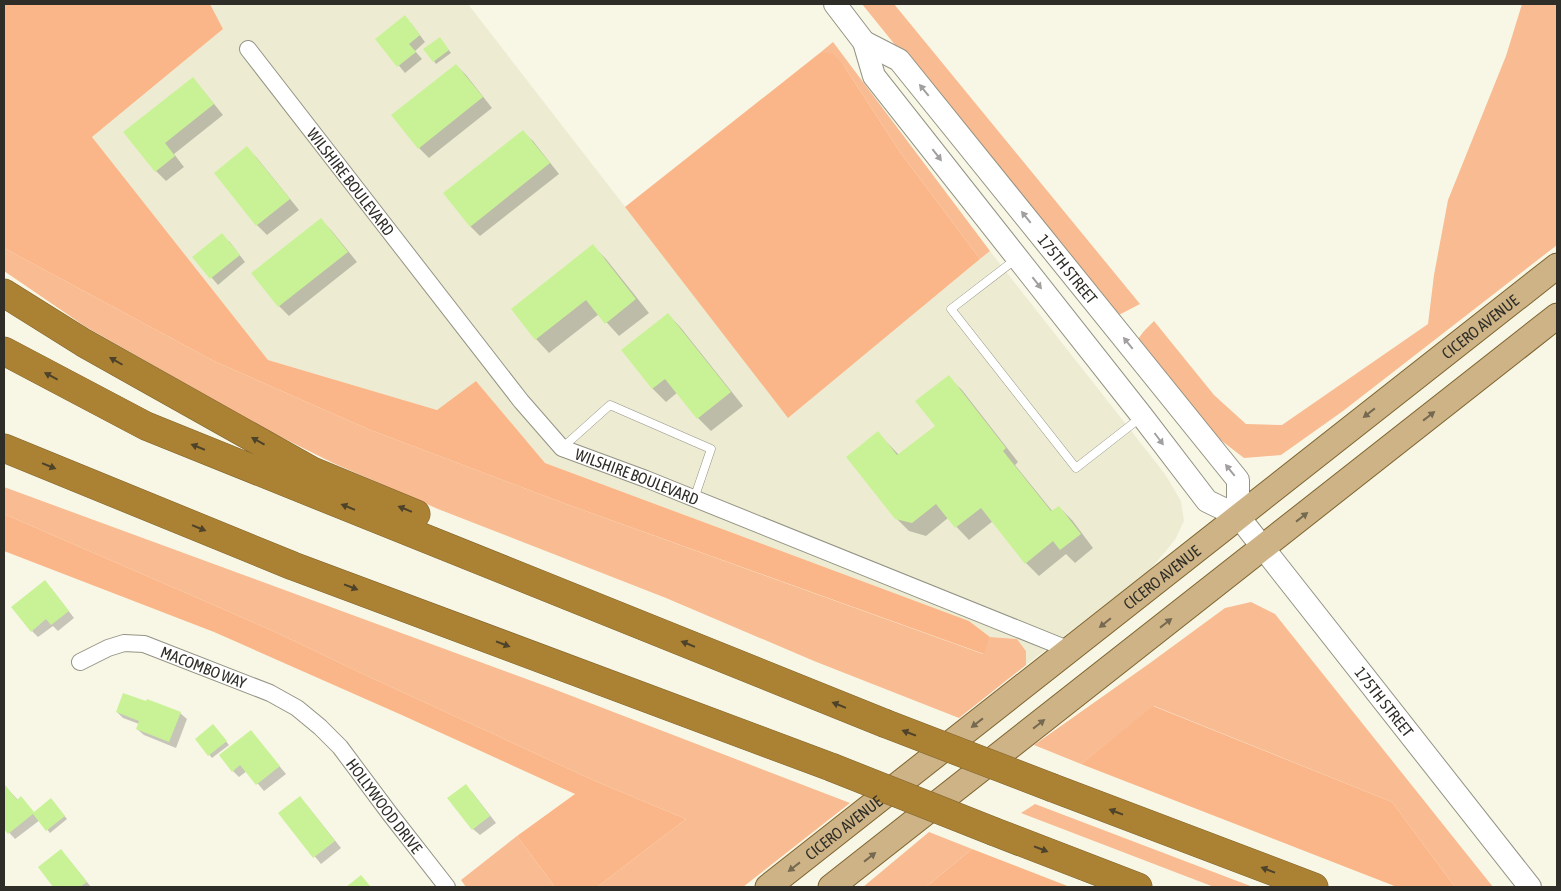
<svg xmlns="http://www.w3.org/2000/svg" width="1561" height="891" viewBox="0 0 1561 891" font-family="'Asap Condensed',sans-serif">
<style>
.built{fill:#edecd3}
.green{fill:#f9bb91}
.forest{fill:#fab688}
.shadow{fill:#0003}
.building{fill:#c9f297}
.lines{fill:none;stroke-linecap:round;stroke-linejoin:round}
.lane-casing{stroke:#949384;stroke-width:9}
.street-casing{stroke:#949384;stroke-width:18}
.secondary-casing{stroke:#949384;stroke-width:24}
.primary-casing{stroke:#7f642f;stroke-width:27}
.highway-casing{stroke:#7f642f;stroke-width:29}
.lane{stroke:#fff;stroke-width:8}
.street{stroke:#fff;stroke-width:16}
.secondary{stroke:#fff;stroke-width:22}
.primary{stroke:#cdb385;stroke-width:25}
.highway{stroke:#ab8134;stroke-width:28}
.highway-bridge-casing{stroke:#7f642f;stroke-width:29;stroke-linecap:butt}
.highway-bridge{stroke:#ab8134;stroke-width:28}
.oneway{fill:#a1a09e}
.oneway2{fill:#4d422a}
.oneway3{fill:#766951}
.labels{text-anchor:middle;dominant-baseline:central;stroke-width:4;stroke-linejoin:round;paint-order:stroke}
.street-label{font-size:16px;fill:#2e2d27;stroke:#fff}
</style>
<rect width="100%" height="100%" fill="#f8f7e6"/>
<path class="built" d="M210 4H468L788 417 990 251 1165 474 1181 501 1184 521 1175 540 1148 572 1026 665V651L1017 639 990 637 969 621 545 463 476 381 437 410 268 360 92 137 223 29Z"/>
<path class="green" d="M862 4H894L1140 304 1115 317Z
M1522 4H1557V245L1343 411 1281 455 1244 458 1205 428 1138 339 1144 331 1154 321 1214 395 1246 424 1282 425 1428 324 1434 275 1448 200 1506 56Z
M833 42 990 251 980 259 900 152 844 66 821 52Z
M4 248 214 361 368 429 569 505 983 654 990 637 1017 639 1026 651V665L959 718 814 661 666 598 438 509 333 463 265 429 86 327 4 271Z
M4 487 551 688 850 803 743 887H597L686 819 595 781 363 674 273 631 4 514Z
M1251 602 1275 614 1493 887H1455L1392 802 1154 706 1081 764 1034 745 1150 663 1225 608Z
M1035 804 1253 887H1214L1021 813Z
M929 832 972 849 926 887H863Z
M517 836 555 887H466L461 880Z"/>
<path class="forest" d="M4 4H210L223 29 92 137 268 360 437 410 476 381 545 463 969 621 990 637 984 654 569 505 368 429 214 361 4 248Z
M821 52 833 54 844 66 900 152 980 259 788 418 625 207Z
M4 514 273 631 363 674 595 781 686 819 597 887H555L517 836 575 794 404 716 214 632 4 551Z
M1153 706 1392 802 1455 887H1397L1081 764Z
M972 849 1070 887H926Z"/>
<path class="shadow" d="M411 23 425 42 415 51 422 59 405 73 377 39Z
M442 41 451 53 436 64 434 61Z
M456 65 466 75 492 108 429 158 419 148Z
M193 79 202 89 223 115 174 154 184 167 166 181 156 171 125 132Z
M523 132 533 141 559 174 480 236 470 226Z
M247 148 257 158 299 210 267 235 257 225 216 173Z
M321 220 331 230 357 262 289 316 279 306 253 274Z
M229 241 245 262 218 285 194 257Z
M593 246 606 259 649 313 619 336 599 314 549 353 536 339 513 309Z
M668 314 681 328 743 406 711 431 698 418 678 392 666 402 653 389 622 350Z
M948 377 962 390 1018 462 1015 465 1053 512 1059 507 1072 520 1093 548 1075 563 1066 554 1039 576 1026 563 993 521 969 540 948 518 926 536 909 531 896 518 878 433 899 455 936 426Z
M51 588 74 618 58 631 53 626 38 637 32 631Z
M147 703 180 713 187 719 176 748 144 735 137 729 139 724 123 718 117 712Z
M215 728 229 745 212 758 196 739Z
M251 732 286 774 264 791 247 771 239 777 233 771Z
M5 786 18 800 21 798 34 813 54 803 67 819 50 833 40 820 15 839 4 827V788Z
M472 792 496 823 480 835 473 829Z
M306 804 341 848 321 864 280 814Z
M61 851 67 857 91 887H55L39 867Z"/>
<path class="building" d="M405 15 420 35 409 44 416 52 397 67 375 39Z
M440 37 449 50 433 62 423 49Z
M456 64 483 97 418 149 391 115Z
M193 77 214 104 165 143 175 156 155 172 123 132Z
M523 130 550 163 470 227 443 193Z
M247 146 290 199 256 226 214 173Z
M321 218 348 252 278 307 251 273Z
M222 233 240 255 210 279 192 257Z
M593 244 636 299 605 324 586 300 535 340 511 309Z
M668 313 731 392 697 419 665 379 652 389 621 350Z
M949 375 1006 448 1003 451 1051 511 1059 506 1081 534 1060 550 1053 541 1025 564 981 508 955 528 936 504 912 523 895 519 846 457 878 431 897 455 935 426 915 401Z
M45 580 69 611 51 625 46 619 31 632 11 607Z
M123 693 146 701 147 699 181 712 169 742 136 729 139 721 116 712Z
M213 724 227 741 208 756 195 739Z
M251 730 280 766 256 785 240 765 232 772 219 755Z
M466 784 490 816 472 830 447 798Z
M5 785 17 800 21 796 34 812 51 798 65 816 46 831 33 814 8 834 4 829V786Z
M300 796 335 841 313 858 278 813Z
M61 849 87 882 80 887H53L38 867Z
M361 875 371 887H346Z"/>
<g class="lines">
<g class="lane-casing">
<path id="lane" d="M1016 259 951 309 1076 468 1140 418
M562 448 610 405 711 449 694 499"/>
</g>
<g class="street-casing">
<g id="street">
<path id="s1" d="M248 49 521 401 562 448 646 479 1070 650"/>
<path id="s2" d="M80 662 108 648 124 643 144 644 270 693 297 708 320 727 340 747 390 814 447 887"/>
</g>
</g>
<g class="secondary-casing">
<g id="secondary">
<path id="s3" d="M835 4 864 42 874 76 1142 416 1207 501 1238 516 1530 887"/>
<path id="s4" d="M864 42 899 60 1238 480V516"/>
</g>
</g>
<g class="primary-casing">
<g id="primary">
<path id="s5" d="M768 887 1557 266"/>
<path d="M831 887 1557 316"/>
</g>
</g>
<g class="highway-casing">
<path id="highway" d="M4 293 84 343 312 471 416 514
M4 351 146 426 884 723
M4 448 293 566 831 767
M1053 788 1314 887
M995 832 1138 887"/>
</g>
<use href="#lane" class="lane"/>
<use href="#street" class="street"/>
<use href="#secondary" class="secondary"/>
<use href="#primary" class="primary"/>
<use href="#highway" class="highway"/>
<g class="highway-bridge-casing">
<path id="highway-bridge" d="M884 723 1053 788
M831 767 995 832"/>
</g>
<use href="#highway-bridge" class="highway-bridge"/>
</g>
<defs><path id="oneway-solid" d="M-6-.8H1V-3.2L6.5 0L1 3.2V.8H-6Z" transform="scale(1.25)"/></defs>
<g class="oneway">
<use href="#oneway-solid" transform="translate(924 90) rotate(-129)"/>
<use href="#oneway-solid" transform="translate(937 155) rotate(52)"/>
<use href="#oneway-solid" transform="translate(1026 217) rotate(-129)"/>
<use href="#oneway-solid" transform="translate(1037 283) rotate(52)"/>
<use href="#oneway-solid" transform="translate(1128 343) rotate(-129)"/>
<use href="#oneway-solid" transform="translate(1159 439) rotate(53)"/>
<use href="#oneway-solid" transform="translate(1230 470) rotate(-129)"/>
</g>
<g class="oneway2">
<use href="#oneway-solid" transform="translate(116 361) rotate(-150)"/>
<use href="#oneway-solid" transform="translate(51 376) rotate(-152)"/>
<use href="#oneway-solid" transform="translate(258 441) rotate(-151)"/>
<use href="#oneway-solid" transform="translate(198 447) rotate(-158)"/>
<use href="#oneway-solid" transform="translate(49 466) rotate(22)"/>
<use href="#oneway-solid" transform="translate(348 507) rotate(-158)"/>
<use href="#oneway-solid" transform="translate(405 509) rotate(-158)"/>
<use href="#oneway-solid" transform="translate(199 528) rotate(22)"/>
<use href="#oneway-solid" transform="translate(351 587) rotate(21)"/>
<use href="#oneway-solid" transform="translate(503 644) rotate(21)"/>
<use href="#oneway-solid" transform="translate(688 644) rotate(-158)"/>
<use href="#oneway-solid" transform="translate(839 705) rotate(-158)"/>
<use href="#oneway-solid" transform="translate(909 733) rotate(-159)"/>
<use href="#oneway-solid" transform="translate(1116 812) rotate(-159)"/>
<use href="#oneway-solid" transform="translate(1041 849) rotate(21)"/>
<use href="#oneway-solid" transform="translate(1268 870) rotate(-159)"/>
</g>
<g class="oneway3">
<use href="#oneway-solid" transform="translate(1369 413) rotate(142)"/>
<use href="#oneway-solid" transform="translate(1429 416) rotate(-38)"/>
<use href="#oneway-solid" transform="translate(1302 517) rotate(-38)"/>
<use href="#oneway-solid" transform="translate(1105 623) rotate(141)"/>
<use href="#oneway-solid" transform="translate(1166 623) rotate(-38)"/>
<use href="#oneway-solid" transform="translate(977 723) rotate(142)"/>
<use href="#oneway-solid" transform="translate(1039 724) rotate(-38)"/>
<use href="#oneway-solid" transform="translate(870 857) rotate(-38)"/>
<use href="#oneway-solid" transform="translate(794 867) rotate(142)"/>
</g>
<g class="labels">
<g class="street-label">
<text stroke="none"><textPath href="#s1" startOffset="168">WILSHIRE BOULEVARD</textPath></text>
<text stroke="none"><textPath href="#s4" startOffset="308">175TH STREET</textPath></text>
<text stroke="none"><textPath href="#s5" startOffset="906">CICERO AVENUE</textPath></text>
<text stroke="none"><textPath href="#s1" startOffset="588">WILSHIRE BOULEVARD</textPath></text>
<text stroke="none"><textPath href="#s5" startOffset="501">CICERO AVENUE</textPath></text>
<text stroke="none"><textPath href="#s2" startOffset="132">MACOMBO WAY</textPath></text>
<text stroke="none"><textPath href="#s3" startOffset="894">175TH STREET</textPath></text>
<text stroke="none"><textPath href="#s2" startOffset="366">HOLLYWOOD DRIVE</textPath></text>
<text stroke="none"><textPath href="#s5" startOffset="96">CICERO AVENUE</textPath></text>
</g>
</g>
<rect width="1561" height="891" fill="none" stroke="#2e2d27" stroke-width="10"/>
</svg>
